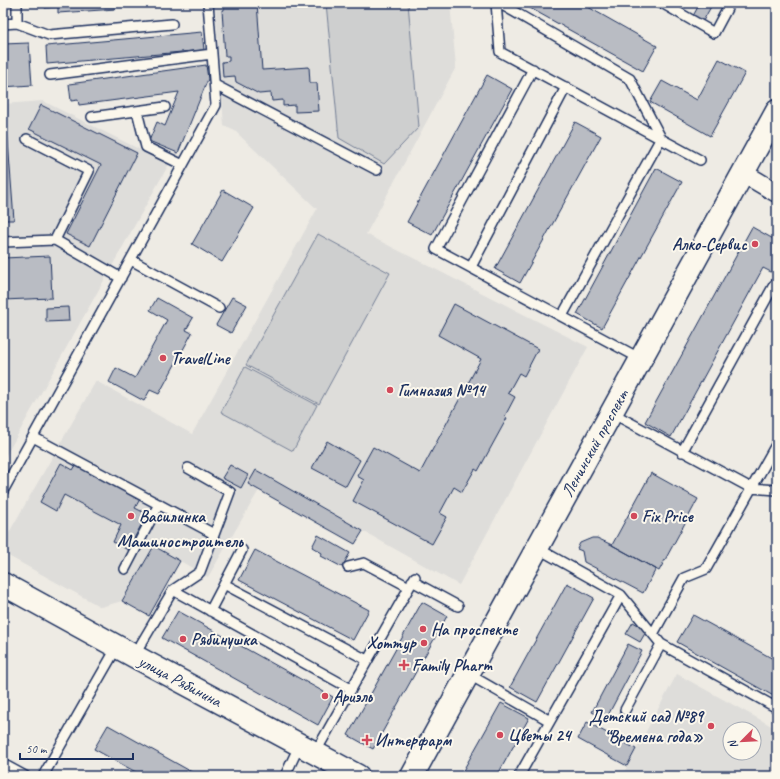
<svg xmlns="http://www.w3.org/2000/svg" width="780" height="779" viewBox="0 0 780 779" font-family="Caveat,sans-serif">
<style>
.built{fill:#deddda;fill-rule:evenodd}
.green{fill:#cecfcf;stroke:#747f96}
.building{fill:#b9bcc3;stroke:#1b2f5e}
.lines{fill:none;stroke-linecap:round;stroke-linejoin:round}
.service-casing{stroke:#1b2f5e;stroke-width:12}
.minor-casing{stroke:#1b2f5e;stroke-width:21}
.tertiary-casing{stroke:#1b2f5e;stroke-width:25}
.primary-casing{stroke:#1b2f5e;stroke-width:25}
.service{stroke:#fbf7ec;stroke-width:9}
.minor{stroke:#fbf7ec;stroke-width:18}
.tertiary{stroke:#fbf7ec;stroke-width:22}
.primary{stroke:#fbf7ec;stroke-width:22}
.poi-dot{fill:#d1495b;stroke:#fbf7ec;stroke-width:1.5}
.labels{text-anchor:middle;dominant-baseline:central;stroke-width:4;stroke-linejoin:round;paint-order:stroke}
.poi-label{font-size:17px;font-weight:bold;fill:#1b2f5e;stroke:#fbf7ec;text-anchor:start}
.street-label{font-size:17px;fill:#1b2f5e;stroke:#fbf7ec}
.neighbourhood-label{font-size:18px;font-weight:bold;fill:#1b2f5e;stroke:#fbf7ec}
</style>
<rect width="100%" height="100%" fill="#eeebe4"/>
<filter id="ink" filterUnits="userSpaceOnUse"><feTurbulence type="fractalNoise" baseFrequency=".025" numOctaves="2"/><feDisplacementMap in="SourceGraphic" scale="8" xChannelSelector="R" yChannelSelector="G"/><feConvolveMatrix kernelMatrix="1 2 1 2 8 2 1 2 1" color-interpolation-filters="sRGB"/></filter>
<g filter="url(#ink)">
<path class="built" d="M215 3H450L456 67 366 234 588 347 459 585 256 471 259 490 208 577 154 546 122 601 101 607 3 553V543L96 381 192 434 317 209 235 131 224 126Z
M43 101 169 164 3 461V104Z
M677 674 777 729V776H622ZM730 729H754V753H730Z"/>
<path class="green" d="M326 3H408L419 127 384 164 339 138Z
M318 234 390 273 319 404 246 365Z
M245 367 317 405 293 451 221 412Z"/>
<path class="building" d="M44 3H132V5L115 6 116 9 58 13V7L45 8Z
M218 3H257L262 70 309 67 310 83H317L319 111 295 112V105L283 106V100L272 101 271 93 259 94 236 82 235 76 223 77 222 62 229 61V56H225L222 10H224V4H218Z
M521 3H581L657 46 643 71Z
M700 3H713L703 21 693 16Z
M202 32 204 50 47 64 46 46Z
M29 43 32 85 3 87V44Z
M719 59 745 73 710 136 650 102 662 81 697 100Z
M206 65 208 79 178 153 149 141 157 122 165 126 179 92 79 105 78 100 71 101 69 84Z
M487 75 512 89 432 235 407 222Z
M41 105 137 153 90 246 66 234 101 165 29 129Z
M6 115 14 220H3V116Z
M575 122 601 136 520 283 495 269Z
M656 168 682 182 602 328 577 314Z
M223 190 254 208 222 262 192 244Z
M752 227 777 241V275L763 268 671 437 645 422Z
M50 256 52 298 3 300V258Z
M232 297 247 305 231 333 216 325Z
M157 298 193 318 186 330 192 333 159 394 150 390 144 401 109 382 116 368 135 378 167 320 150 310Z
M454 304 538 349 524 376 519 373 508 393 515 397 505 416 507 418 478 471 475 469 462 492 454 487 440 513 447 517 432 544 353 501 364 480 357 476 373 447 420 473 481 359 438 335Z
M68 307 69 321 46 322V308Z
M327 441 360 460 346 486 312 468Z
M61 463 73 470 76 465 140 499 135 508 147 514 128 550 113 542 121 525 64 495 56 511 40 502Z
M230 465 248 475 241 488 222 478Z
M256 470 363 531 355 544 248 484Z
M651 473 698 499 659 571 612 545Z
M318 535 350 553 342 567 321 556 322 553 312 547Z
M592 538H597L612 545 656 569 643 593 584 562 582 551 577 549 580 543Z
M154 546 180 561 149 616 122 601Z
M255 550 369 610 353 640 239 580Z
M567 583 594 598 537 702 510 687Z
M422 602 447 616 373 749 348 735Z
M178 611 333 697 318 725 162 638Z
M693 615 777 661V698L677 642Z
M633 622 647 630 640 642 626 634Z
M628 644 642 651 606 719 592 712Z
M501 703 529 718 497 776H460Z
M587 722 636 749 627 766 578 739Z
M108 725 199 776H143L94 749Z"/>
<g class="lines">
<g class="service-casing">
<path id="service" d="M496 3 500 52 700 160
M499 3 630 79 661 138 562 316
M662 3 714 33 730 3
M17 23 49 35 172 24
M3 24 17 23V3
M533 69 436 249 641 359
M50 75 212 54
M215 85 377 170
M137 111 146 147 183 165
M92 117 165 107
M27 139 89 171 55 240 121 278
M3 242 55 240
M131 260 219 308
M471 267 566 87
M612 413 751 488 777 490
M33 437 214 534
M682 452 774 285 777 287
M3 491 216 105 208 3
M537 548 621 595 661 644 777 708
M348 567 364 563 409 587
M125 569 159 504
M412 581 458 606
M224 584 367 660
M173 590 351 689
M210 611 242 550
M653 634 684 578 706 569 777 443
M134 656 173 590 200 572 230 492 188 468
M468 674 550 721
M625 710 661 644
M315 753 415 577
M3 764 25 776
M43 776 117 647
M285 776 300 744
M519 776 621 595"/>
</g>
<g class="minor-casing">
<path id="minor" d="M743 173 777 193"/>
</g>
<g class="tertiary-casing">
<path id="tertiary" d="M3 584 134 656 358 776"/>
</g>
<g class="primary-casing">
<path id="primary" d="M412 776 777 111"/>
</g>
<use href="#service" class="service"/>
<use href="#minor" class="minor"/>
<use href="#tertiary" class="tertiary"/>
<use href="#primary" class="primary"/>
</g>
</g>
<g class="poi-dot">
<circle cx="755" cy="244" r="4"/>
<circle cx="163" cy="358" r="4"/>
<circle cx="390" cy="390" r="4"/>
<circle cx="131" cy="516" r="4"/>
<circle cx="634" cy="516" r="4"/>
<circle cx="423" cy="629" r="4"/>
<circle cx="183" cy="639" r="4"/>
<circle cx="424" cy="643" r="4"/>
<path d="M402 659h4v4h4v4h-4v4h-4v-4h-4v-4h4z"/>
<circle cx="325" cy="696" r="4"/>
<circle cx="711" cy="726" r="4"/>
<circle cx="500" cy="735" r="4"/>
<path d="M365 734h4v4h4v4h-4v4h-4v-4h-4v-4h4z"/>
</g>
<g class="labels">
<g class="poi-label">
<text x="747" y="244" text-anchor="end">Алко-Сервис</text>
<text x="171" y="358">TravelLine</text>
<text x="398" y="390">Гимназия №14</text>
<text x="139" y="516">Василинка</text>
<text x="642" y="516">Fix Price</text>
<text x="431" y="629">На проспекте</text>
<text x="191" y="639">Рябинушка</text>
<text x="416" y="643" text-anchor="end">Хоттур</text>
<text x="412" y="665">Family Pharm</text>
<text x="333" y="696">Ариэль</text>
<text x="703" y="716" text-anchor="end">Детский сад №89<tspan x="703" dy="20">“Времена года»</tspan></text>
<text x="508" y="735">Цветы 24</text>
<text x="375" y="740">Интерфарм</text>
</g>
<g class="street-label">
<text transform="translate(595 443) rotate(-61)">Ленинский проспект</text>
<text transform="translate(180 681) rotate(28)">улица Рябинина</text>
</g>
<g class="neighbourhood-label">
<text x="180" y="541">Машиностроитель</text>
</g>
</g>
<rect width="780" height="779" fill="none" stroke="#fbf7ec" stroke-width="16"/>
<rect x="8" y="8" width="764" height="763" fill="none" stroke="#1b2f5e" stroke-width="1.5" filter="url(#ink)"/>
<g transform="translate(742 741) rotate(246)"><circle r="19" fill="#fbf7ec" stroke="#a1a7b3"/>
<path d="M0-3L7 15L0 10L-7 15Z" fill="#d1495b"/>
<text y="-6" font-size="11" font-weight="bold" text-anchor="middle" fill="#1b2f5e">N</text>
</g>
<path d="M20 753v6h113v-6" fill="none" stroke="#1b2f5e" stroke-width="2"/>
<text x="26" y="753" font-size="12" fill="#1b2f5e" stroke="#fbf7ec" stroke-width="3" paint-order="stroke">50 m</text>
</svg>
